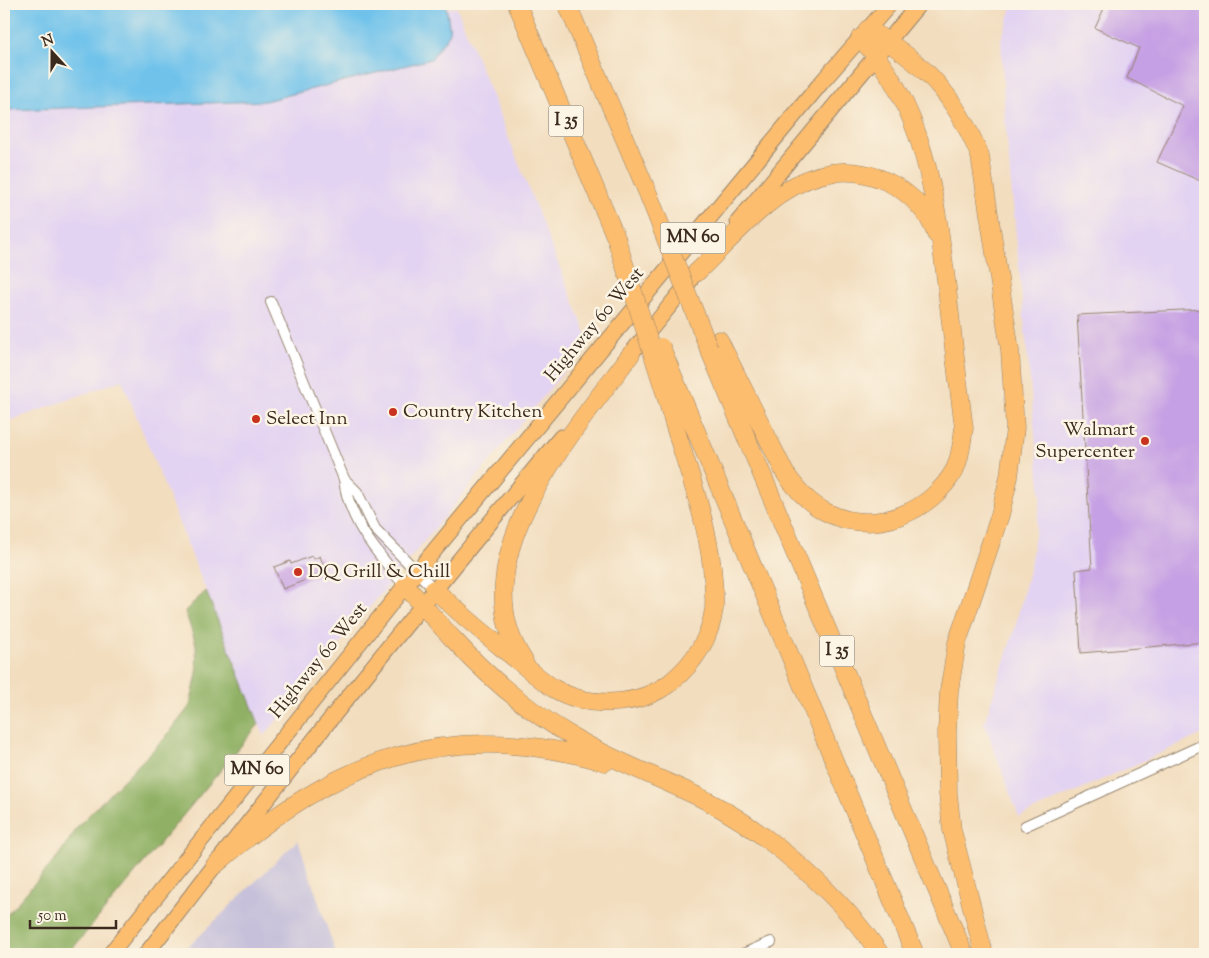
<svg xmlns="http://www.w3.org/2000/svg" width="1209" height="958" viewBox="0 0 1209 958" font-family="'Sorts Mill Goudy',serif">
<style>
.built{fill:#e3d3f2}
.industrial{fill:#c6c0da}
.forest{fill:#90b165;stroke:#666e42}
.water{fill:#6fc2eb;stroke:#557684}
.building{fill:#c6a0e4}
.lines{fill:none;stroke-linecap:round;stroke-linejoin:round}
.minor-casing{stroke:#96846e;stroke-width:12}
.primary-casing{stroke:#96846e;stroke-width:17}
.motorway-casing{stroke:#96846e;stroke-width:19}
.minor{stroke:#fff;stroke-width:10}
.primary{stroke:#fcbd6e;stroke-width:15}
.motorway{stroke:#fcbd6e;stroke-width:18}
.motorway-bridge-casing{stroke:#96846e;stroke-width:19;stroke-linecap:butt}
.motorway-bridge{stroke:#fcbd6e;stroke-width:18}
.poi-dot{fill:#c8321e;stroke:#fcf5e5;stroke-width:2}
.labels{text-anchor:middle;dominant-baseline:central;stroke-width:5;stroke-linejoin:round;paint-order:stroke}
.shield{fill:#fcf5e5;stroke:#75675a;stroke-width:1}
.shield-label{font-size:18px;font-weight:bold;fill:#3b2a1e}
.street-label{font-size:19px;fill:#3b2a1e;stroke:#fcf5e5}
.poi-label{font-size:19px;fill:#3b2a1e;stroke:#fcf5e5;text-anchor:start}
</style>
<rect width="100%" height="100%" fill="#fcf5e5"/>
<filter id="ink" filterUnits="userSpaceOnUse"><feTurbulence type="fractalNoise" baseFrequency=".02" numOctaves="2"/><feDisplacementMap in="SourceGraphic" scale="10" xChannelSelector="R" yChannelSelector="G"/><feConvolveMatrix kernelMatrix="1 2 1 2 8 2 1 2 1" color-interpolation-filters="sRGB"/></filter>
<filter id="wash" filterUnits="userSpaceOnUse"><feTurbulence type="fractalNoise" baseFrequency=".0096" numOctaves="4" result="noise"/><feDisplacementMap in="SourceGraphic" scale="20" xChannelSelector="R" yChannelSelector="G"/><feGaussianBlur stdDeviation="1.12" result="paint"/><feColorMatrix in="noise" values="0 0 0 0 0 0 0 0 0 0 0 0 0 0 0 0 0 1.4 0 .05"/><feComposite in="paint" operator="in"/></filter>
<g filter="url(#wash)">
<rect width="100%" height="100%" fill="#f2ddbe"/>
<path class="built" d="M340 4 457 8 589 341 264 736 122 380 4 423V94Z
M1013 4H1205V733L1019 817 984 723 1015 628 1030 566 1041 497 1005 120 1001 40Z"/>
<path class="industrial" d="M298 840 336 954H181Z"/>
<path class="forest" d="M206 591 259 724 68 954H4V918L56 859 80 824 165 738 190 706 197 674 196 644 185 611Z"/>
<path class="water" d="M4 4H446L450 33 431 59 265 101 8 110 4 112Z"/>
<g id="blocks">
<path class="building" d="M1106 4H1205V183L1157 162 1183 106 1127 78 1139 48 1095 28Z
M1205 309V642L1081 653 1076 570 1092 568 1077 315Z
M312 556 314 559 320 556 324 567 319 570 320 574 283 589 274 567 290 561 291 564Z"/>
</g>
</g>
<g filter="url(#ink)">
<use href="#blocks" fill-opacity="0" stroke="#96846e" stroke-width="1"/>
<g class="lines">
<g class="minor-casing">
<path id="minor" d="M271 302 344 479C349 523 378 553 405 586
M344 479 357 492 375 529 434 589
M1025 826 1205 744
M743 954 771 942"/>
</g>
<g class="primary-casing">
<path id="primary" d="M738 222 919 4
M624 362 690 281
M110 954 405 586 821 83 890 4
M146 954C281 779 419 607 561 437"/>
</g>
<g class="motorway-casing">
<path id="motorway" d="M517 4 616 238
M567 4 649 196
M868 29C925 64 954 93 980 156L1010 350 1015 428 1009 477 1000 515 957 643 949 691 947 733 948 794 952 830 984 954
M696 273C749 223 805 143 888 182 909 192 929 212 936 234
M719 340 785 473C797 490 810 505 830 514 875 535 932 512 955 469 961 456 962 441 964 428 958 381 952 335 947 288 936 200 925 105 860 38
M709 349 964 954
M678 388 915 954
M405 586C423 604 438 624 456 642 490 679 530 712 573 737 617 763 664 779 709 802 770 834 843 898 880 954
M434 589C457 611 481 631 506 651 521 663 537 677 553 688 588 709 639 707 671 682 694 663 710 638 714 609 715 595 713 581 712 567 705 509 682 456 667 399
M524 661C456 561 574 432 631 354
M215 865C335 760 447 716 605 762"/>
</g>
<use href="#minor" class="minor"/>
<use href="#primary" class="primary"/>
<use href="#motorway" class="motorway"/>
<g class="motorway-bridge-casing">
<path id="motorway-bridge" d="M649 196 709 349
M616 238 667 399
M661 347 678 388"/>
</g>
<use href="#motorway-bridge" class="motorway-bridge"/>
</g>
</g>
<g class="poi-dot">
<circle cx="393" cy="412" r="5"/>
<circle cx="256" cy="419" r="5"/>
<circle cx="1145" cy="441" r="5"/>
<circle cx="298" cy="572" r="5"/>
</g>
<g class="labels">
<g class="shield">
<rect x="548.5" y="105.5" width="35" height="31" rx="4"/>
<rect x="660.5" y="222.5" width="65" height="31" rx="4"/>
<rect x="819.5" y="635.5" width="35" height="31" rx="4"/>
<rect x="224.5" y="754.5" width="65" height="31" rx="4"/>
</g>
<g class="shield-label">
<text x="566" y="121">I 35</text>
<text x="693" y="238">MN 60</text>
<text x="837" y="651">I 35</text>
<text x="257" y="770">MN 60</text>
</g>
<g class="street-label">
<text transform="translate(595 325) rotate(-50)">Highway 60 West</text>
<text transform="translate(319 661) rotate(-51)">Highway 60 West</text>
</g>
<g class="poi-label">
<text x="403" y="412">Country Kitchen</text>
<text x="266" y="419">Select Inn</text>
<text x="1135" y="430" text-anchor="end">Walmart<tspan x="1135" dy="22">Supercenter</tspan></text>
<text x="308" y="572">DQ Grill &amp; Chill</text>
</g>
</g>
<rect width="1209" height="958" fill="none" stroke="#fcf5e5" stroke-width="20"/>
<g transform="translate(52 52) rotate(339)" stroke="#fcf5e5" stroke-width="4" paint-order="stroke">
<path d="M0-4L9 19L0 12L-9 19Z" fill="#3b2a1e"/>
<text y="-8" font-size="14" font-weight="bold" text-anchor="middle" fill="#3b2a1e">N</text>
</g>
<path d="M30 920v8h86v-8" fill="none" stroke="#3b2a1e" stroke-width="2.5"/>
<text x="38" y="920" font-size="15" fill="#3b2a1e" stroke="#fcf5e5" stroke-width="4" paint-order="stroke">50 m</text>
</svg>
